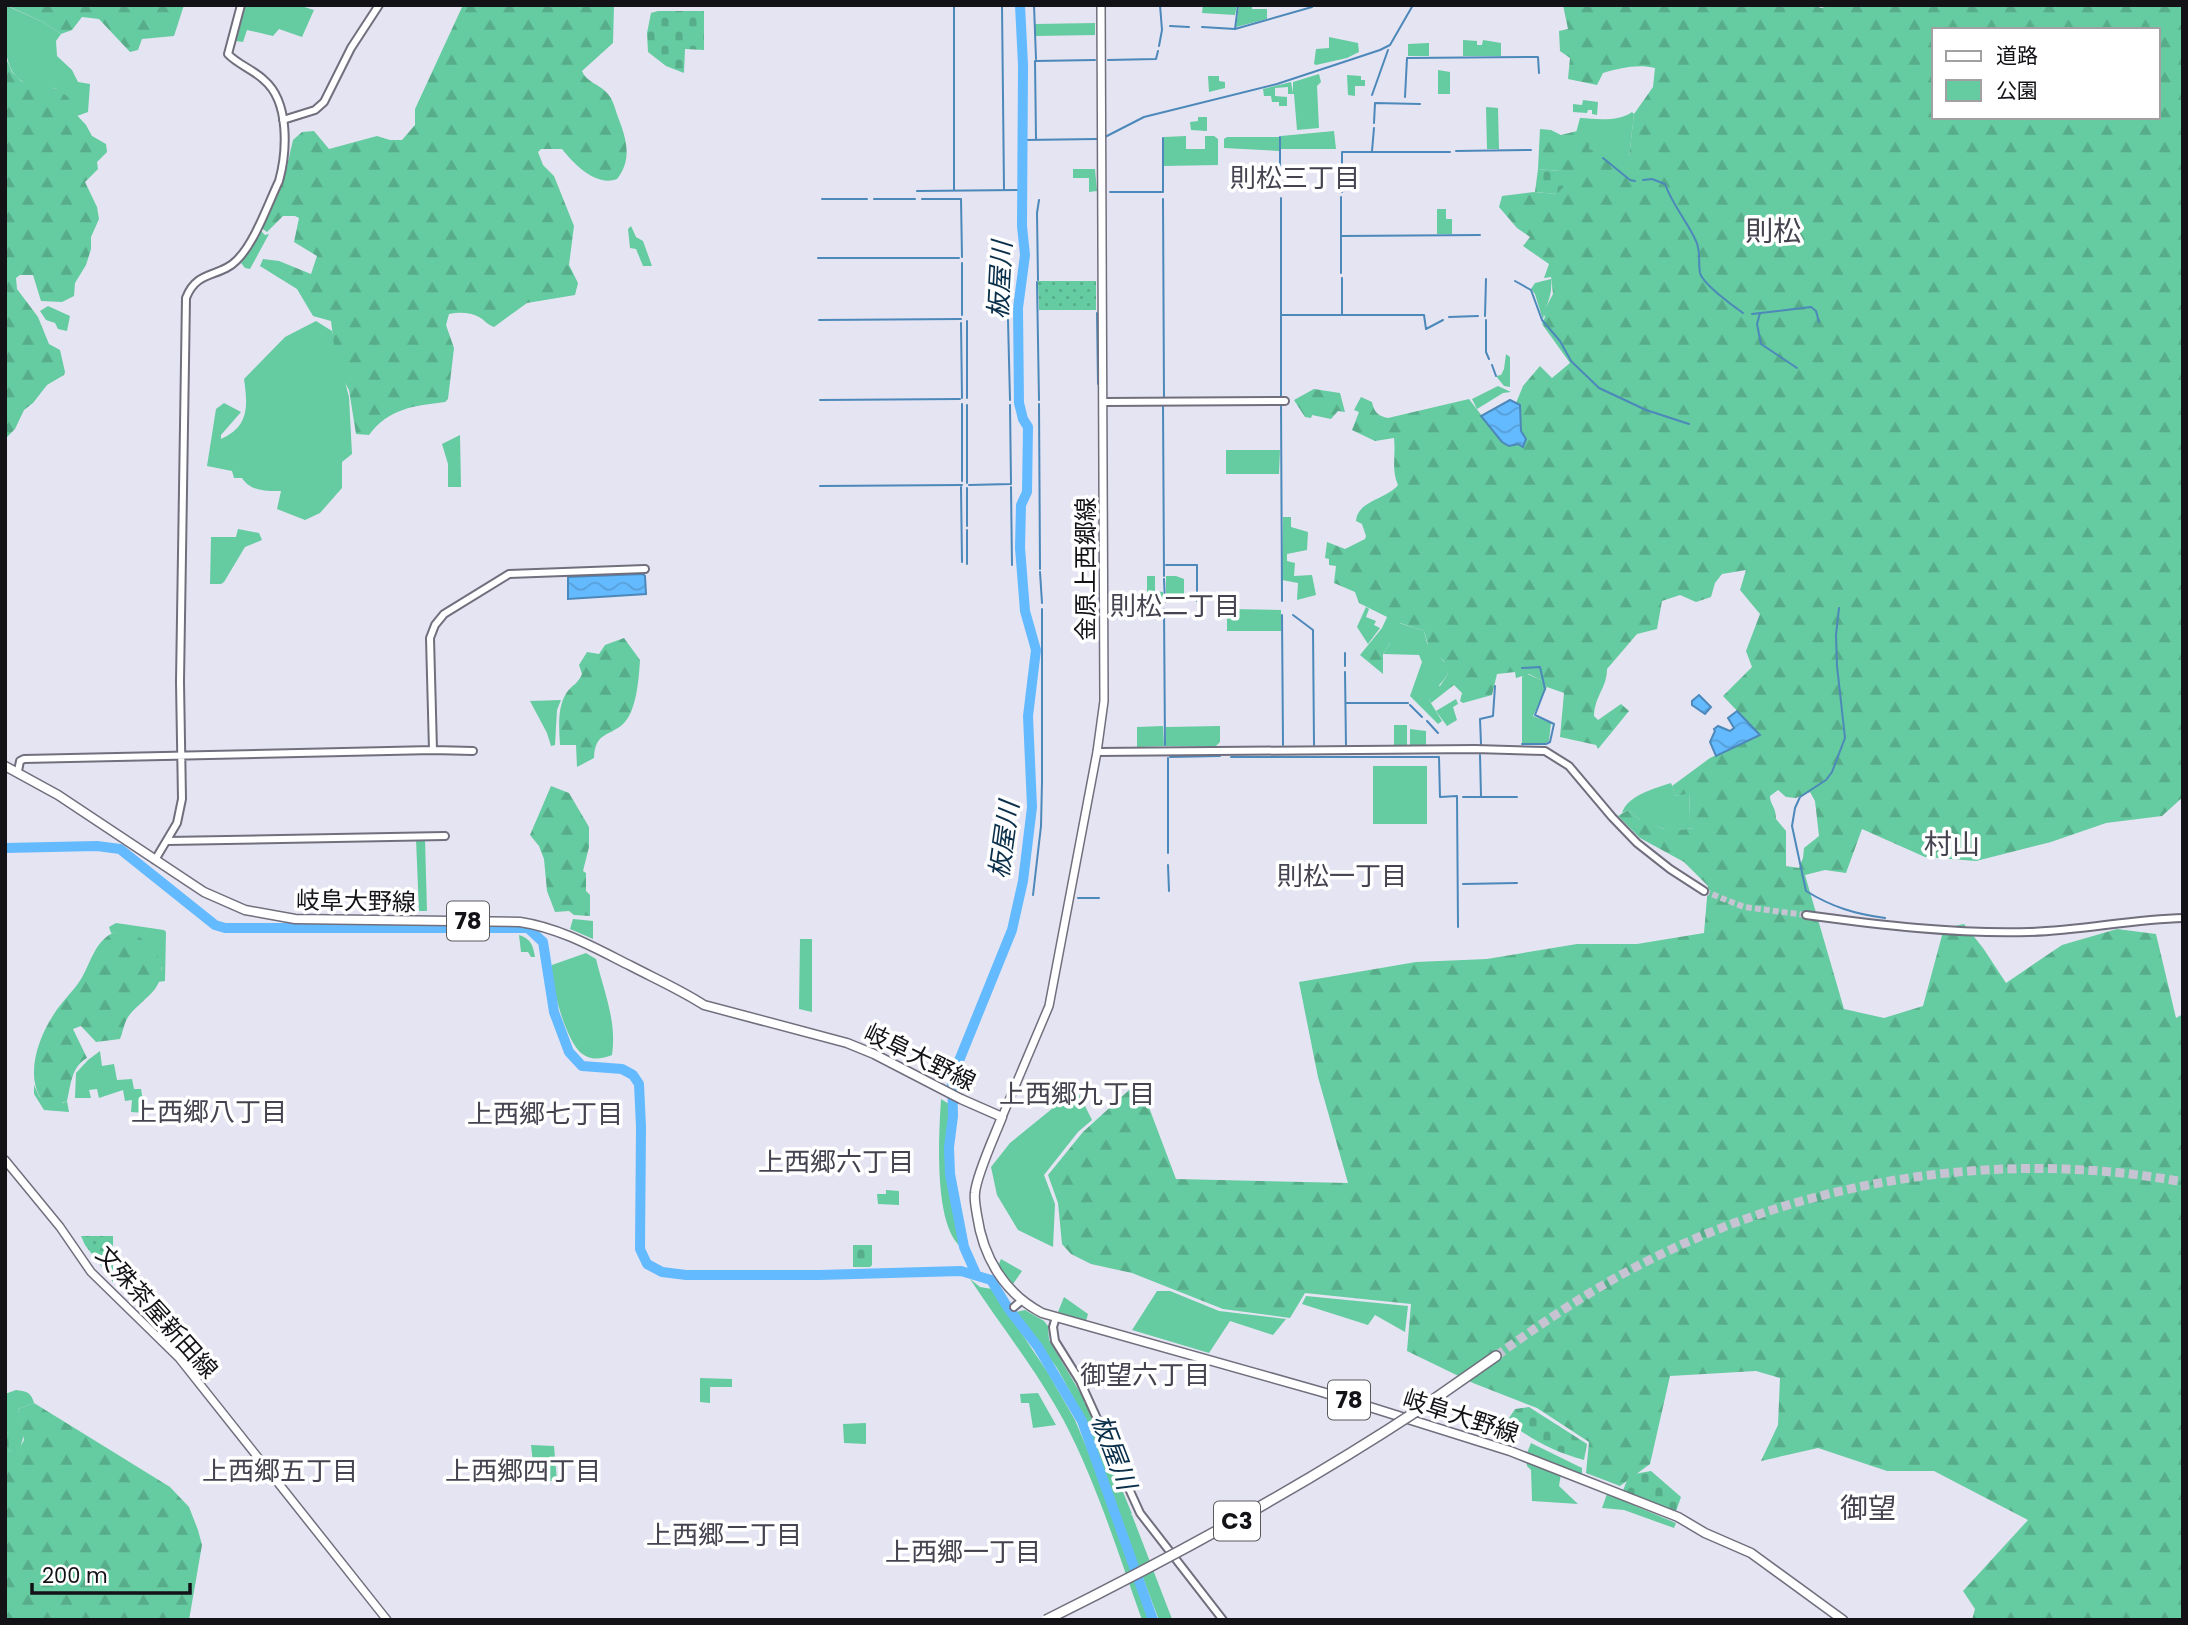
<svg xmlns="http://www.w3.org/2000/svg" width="2188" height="1625" viewBox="0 0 2188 1625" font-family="Poppins,'Noto Sans JP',sans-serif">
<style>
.green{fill:#65cba0}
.forest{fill:url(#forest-firs);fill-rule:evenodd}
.cemetery{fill:url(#cemetery-stones)}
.park{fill:url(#park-dots)}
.water{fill:url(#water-waves);stroke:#4c88b9;stroke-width:2}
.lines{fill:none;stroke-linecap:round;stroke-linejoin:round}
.stream{stroke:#4c88b9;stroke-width:2}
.river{stroke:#64bafe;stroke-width:10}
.tertiary-tunnel{stroke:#c6c4d2;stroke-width:6;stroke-dasharray:6 3;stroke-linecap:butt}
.motorway-tunnel{stroke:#c6c4d2;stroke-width:9;stroke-dasharray:9 4.5;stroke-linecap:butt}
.tertiary-casing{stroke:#716f7d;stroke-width:10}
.secondary-casing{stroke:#716f7d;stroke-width:10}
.primary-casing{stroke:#716f7d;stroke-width:11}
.motorway-casing{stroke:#716f7d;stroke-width:12}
.tertiary{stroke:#fff;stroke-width:6}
.secondary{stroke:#fff;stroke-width:7}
.primary{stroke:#fff;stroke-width:8}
.motorway{stroke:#fff;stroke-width:9}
.motorway-bridge-casing{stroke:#716f7d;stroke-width:12;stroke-linecap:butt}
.motorway-bridge{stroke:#fff;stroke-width:9}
.labels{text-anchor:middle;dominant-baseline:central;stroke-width:7;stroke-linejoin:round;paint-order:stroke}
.shield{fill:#fff;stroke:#5a595d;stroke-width:2}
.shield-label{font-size:23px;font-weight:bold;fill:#131217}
.street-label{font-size:24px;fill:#131217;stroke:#fff}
.neighbourhood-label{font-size:26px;fill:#44434f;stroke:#fff}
.water-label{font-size:26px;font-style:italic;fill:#0a2f4a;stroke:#fff}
.quarter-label{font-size:28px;fill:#44434f;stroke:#fff}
</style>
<defs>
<pattern id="forest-firs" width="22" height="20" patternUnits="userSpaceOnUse" patternTransform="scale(1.75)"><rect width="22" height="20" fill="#65cba0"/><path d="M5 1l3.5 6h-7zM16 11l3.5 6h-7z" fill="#57ad89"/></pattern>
<pattern id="cemetery-stones" width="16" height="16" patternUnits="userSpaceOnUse" patternTransform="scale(1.75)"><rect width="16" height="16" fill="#65cba0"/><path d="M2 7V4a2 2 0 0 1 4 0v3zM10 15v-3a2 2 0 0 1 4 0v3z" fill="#57ad89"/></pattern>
<pattern id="park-dots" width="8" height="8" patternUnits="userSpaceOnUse" patternTransform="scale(1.75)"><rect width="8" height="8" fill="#65cba0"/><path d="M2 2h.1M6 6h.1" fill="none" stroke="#57ad89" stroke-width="1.8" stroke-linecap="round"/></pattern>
<pattern id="water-waves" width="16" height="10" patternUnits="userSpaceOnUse" patternTransform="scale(1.75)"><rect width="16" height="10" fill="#64bafe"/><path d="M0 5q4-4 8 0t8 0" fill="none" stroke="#569fd9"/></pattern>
</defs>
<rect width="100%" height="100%" fill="#e5e4f3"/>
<path class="green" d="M5 5 43 22 61 34 56 41 57 56 72 70 78 82 90 84 88 112 77 116 57 89C47 87 34 86 24 82 0 71 5 28 5 5Z
M246 5H298L314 10 302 37 279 29 273 36 247 30 243 42 236 41Z
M1203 5H1237L1235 15 1202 13Z
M1239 5H1252V9H1267V19L1236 27Z
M1095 23V35L1035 36V24Z
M1329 37 1358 43 1359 52 1347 58 1316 65 1314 64 1316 49 1329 48Z
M1463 40 1477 41V45H1482L1483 40 1501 43V56H1463Z
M1429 43V56H1408V44Z
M1438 70 1450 72V94H1438Z
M1319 74 1321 82 1317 86 1319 128 1297 130 1294 94H1288V87L1275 88V96L1287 97V106H1279V102H1272L1271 96H1264L1263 89 1291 82 1293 93V82Z
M1347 75 1361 76V80H1365V86H1355V96L1348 95Z
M1208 76H1219V81L1225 82V88L1209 92Z
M1583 100 1598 102 1597 115 1592 114V110H1588L1587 113 1573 112V104L1582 105Z
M1486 107 1498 108 1499 149H1487Z
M1632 112 1634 114 1629 158 1588 149 1576 133 1580 118C1596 119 1619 122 1632 112Z
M1198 117H1207V131L1191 130 1190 122 1198 121Z
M1334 131 1336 149H1281V136Z
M1186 136V149H1205V136H1214L1218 139V165L1164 166V137Z
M1227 137H1279V151L1224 148V139Z
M1073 169H1095L1097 191 1089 192V178H1073Z
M1437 209H1446V219H1452V234H1437Z
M631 226 636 237 643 241 652 266H643L636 249 630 248 628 229Z
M260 230 265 235 269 234 250 269 245 268 241 263Z
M1551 279C1553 298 1545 305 1543 320L1535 294 1531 289 1535 283Z
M48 306 70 316 67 331 58 329 55 323 46 320 40 311Z
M316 321 332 331 349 397 352 454 342 462V488L320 513 305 520 277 509 281 491C267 491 251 492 242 478H234L232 471 207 466 216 409 224 403 241 412 221 435V439C249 426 248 407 244 379L285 337Z
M1506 354 1510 357V387L1504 386 1496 376 1501 375 1504 369Z
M1498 386 1511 392 1503 393 1477 409 1472 399Z
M460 435 461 487H448V464L442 444Z
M1226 450H1280L1279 474H1226Z
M1283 517H1291V527L1308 532 1307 550 1287 554V561L1295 563 1294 576 1312 575 1316 595 1297 600 1298 583 1282 580Z
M238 529 259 533 262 540 245 547 224 582 221 584H210L211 537H236Z
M1147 576H1155V591L1163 592V602H1147Z
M1166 576H1176L1184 579V602H1166Z
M1366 607 1369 609 1366 617 1376 621 1374 625 1380 628 1368 644 1357 627Z
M1230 609 1281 610V631H1227V612Z
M1399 623 1424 631 1427 643 1446 664 1448 674C1441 684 1434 690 1429 700L1442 721 1438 724 1410 696 1422 662 1419 655 1383 654 1390 643 1387 642Z
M1525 673 1541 680 1547 687 1533 716 1551 723 1549 741 1544 744 1522 743V677Z
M1456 699 1458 704 1453 707 1457 720 1447 726 1436 711Z
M561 700 557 710 555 745 551 746 547 733 530 701Z
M1394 725H1407V746H1394Z
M1163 726 1164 746 1137 747V727Z
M1220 726V742L1216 746H1166V727Z
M1410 729 1426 731V746H1410Z
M1373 766H1427V824H1373Z
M1671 783 1676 796 1690 792 1689 815 1695 828 1670 831 1640 820 1628 810 1622 813C1627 796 1655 788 1671 783Z
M416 839H425L427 911H419Z
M573 919 593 921V939L570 929Z
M116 923 164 930 166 932 165 981 158 982 162 968 130 932 111 933 109 927Z
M519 935C531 939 533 945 535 957H531L528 952H521Z
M800 939H812V1012L799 1009Z
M586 953 596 959C604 992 617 1021 612 1055 601 1059 591 1061 581 1053 565 1039 551 985 552 965Z
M100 1051 102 1066 114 1064 117 1080 132 1079 134 1089H141L145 1113 131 1112 132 1100 125 1101 123 1090 99 1098 97 1089 89 1090 91 1098H75L76 1073 88 1060Z
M34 1085 39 1096 45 1103H63L67 1101 69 1112 44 1110 34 1094Z
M1076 1088 1092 1120 1078 1132 1044 1175 1055 1204 1053 1247 1018 1230 997 1195 991 1167 1010 1143 1053 1108 1066 1090Z
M941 1099 952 1106C947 1136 945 1163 950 1194 953 1212 959 1229 961 1247 933 1224 939 1133 941 1099Z
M886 1190 899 1191V1205L878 1204 877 1194H886Z
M1001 1259 1022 1271 1013 1284 1001 1270 999 1264Z
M970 1279 980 1287 992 1289 1048 1373 1075 1420 1097 1473 1151 1620H1142C1118 1553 1097 1484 1064 1421 1037 1371 1001 1326 970 1279Z
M1157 1291H1170L1219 1311 1286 1319 1273 1335 1230 1321 1209 1353 1132 1330Z
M1306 1296 1408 1306 1405 1332 1375 1315 1368 1325 1302 1304Z
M1064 1297 1088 1314 1086 1321 1058 1312Z
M1025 1310 1044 1321 1048 1326 1049 1340 1084 1399V1403L1087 1404 1132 1514 1130 1515H1132L1172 1619 1159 1620 1078 1406 1057 1368 1016 1312Z
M700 1378 732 1379V1387H710V1403L700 1402Z
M16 1390C26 1391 31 1392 34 1403L18 1409 24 1434 19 1453 14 1456 8 1449 5 1394Z
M1038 1393 1056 1425 1033 1428 1029 1403H1021L1020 1394Z
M866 1423V1444L844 1443 843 1424Z
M1531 1443 1582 1468V1474L1527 1453Z
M531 1445 554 1446 557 1481H535Z
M1526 1461 1561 1474 1559 1486 1578 1504 1532 1501 1531 1470 1527 1466Z
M1607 1494 1676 1523 1674 1528 1624 1510 1602 1508Z"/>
<path class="forest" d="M6 5H184L174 36 142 39 138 50 130 52 99 19 82 17 72 30 61 34 43 22Z
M463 5H614L613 43 582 71C586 82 599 84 606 92 613 98 615 109 618 117 626 138 633 159 617 179 596 187 574 164 562 149H541L538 152 543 165 554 176 574 226 569 265 578 283 575 295 527 303 494 327C486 324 486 321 479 317 470 312 459 312 449 314L446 325 454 348 448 399 445 402C414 406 389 408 369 435L356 434 349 390 337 368 331 321 313 316 297 289 260 266 263 259 279 261 311 274 317 256 294 242 299 218 295 216H283L267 232 260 227 284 179 293 140 302 132 314 131 329 149 377 136 390 140H402L415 125V109Z
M1563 5H1814L1821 8 1832 5H2183V797L2162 816 2106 823 2051 842 1976 861 1925 857 1862 829 1846 873 1825 870 1805 875 1844 1009 1884 1018 1923 1006 1944 928 1964 924 1983 948 2006 983 2062 945 2117 929 2156 934 2176 1018 2183 1014V1490L2181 1516 2183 1521V1620H1972L1975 1609 1963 1591 2028 1520 1934 1471H1887L1818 1448 1761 1461 1778 1425 1780 1378 1756 1371 1670 1376 1650 1464 1620 1486 1586 1473 1589 1442 1537 1408 1473 1383 1407 1351 1411 1304 1305 1293 1290 1318 1223 1309 1132 1273 1091 1264 1071 1254 1062 1244 1058 1203 1048 1175 1083 1132 1139 1081 1176 1179 1348 1183 1318 1077 1299 982 1416 962 1487 959 1577 944H1637L1704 933 1708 886 1684 862 1640 838 1618 816 1628 810 1640 820 1650 819C1660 834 1679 830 1694 828L1689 815 1690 793 1676 796 1672 786 1710 758 1760 735 1723 696 1752 667 1746 651 1760 614 1740 590 1746 570 1722 574 1715 583 1711 597 1696 602 1680 595 1662 601 1657 629 1637 634 1607 669C1607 688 1595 695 1594 716L1598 720 1621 704 1629 711 1598 749 1596 745 1560 737 1564 693 1547 687 1541 680 1529 674 1516 678 1515 672 1497 674 1492 695 1463 703 1460 701 1462 693 1454 685 1431 703 1429 700 1433 685 1440 686 1448 674 1444 661 1429 648 1424 631 1400 623 1388 642 1390 643 1383 654V674L1360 655 1382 628 1387 617 1359 603 1355 592 1334 583 1336 566 1329 565V559L1325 558 1327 542 1345 549 1365 539 1366 536 1362 524 1356 521C1357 501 1387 499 1398 485 1391 469 1396 456 1394 438L1375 441 1352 430 1359 412 1354 410 1361 397 1372 402C1374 412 1378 416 1388 418L1469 399 1502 442 1526 439 1521 431 1520 405 1516 403 1523 386 1540 366 1552 378 1570 363 1542 324 1545 317 1543 313 1553 294 1551 277 1544 278 1549 264 1523 246 1530 237 1517 228 1499 207 1502 196 1534 192 1557 194 1560 171 1538 169 1540 129 1551 130 1561 135 1581 130 1590 136 1589 149 1629 157 1634 114 1653 87 1655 68C1637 64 1621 68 1603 73L1597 85 1568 79 1570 58 1560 51 1559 31 1568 29ZM1934 30H2158V117H1934ZM1778 790 1786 797 1796 798 1810 792 1815 801 1819 836 1804 848 1803 858 1799 868 1786 866V831L1776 819C1776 806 1770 805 1770 796Z
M5 56 12 72 21 81 57 89 68 97 75 113 86 125 92 136 106 144 107 152 97 162 98 169 85 182 97 207 99 219 91 237V249L86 265 75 283 74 296 62 302 41 301 33 275H20L16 278 17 289 38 317 49 344 60 350 65 372 64 375 47 385 33 403 24 410 15 429 5 439Z
M1314 389 1340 393 1345 412 1338 411 1331 419 1312 415 1311 418 1305 417 1294 400Z
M624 638 640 660C639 676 637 710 624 723 610 737 595 731 594 758L577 767 576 745H560C559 727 557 707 567 692 572 685 578 684 582 674L579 665 587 652 599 654 605 645Z
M551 786 569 793 589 827V847L583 871 586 873V891L590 895V916L574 915 569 911 555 912 547 891 544 859 539 846 530 835Z
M130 931C151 944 173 963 155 989 147 999 135 1007 128 1017 124 1023 123 1032 120 1039L96 1042 81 1026 73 1029 87 1058C71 1067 71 1085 67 1101L59 1104H45C23 1079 38 1038 54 1014 62 1001 73 992 81 979 90 964 94 945 109 935 114 931 123 932 130 931Z
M34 1403 170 1487 189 1507 198 1530 202 1545 189 1620H5V1435L8 1434 9 1451 16 1455 24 1440 18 1409Z"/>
<path class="cemetery" d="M658 11H704V50L685 49 684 73 666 66 648 52 647 33 651 13Z
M1538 169 1560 171 1571 179 1557 194 1535 192Z
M853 1245H872V1265L870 1267H853Z
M1529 1407 1587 1444 1584 1460C1554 1452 1532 1440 1507 1421L1515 1409Z
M1651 1471 1681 1497 1675 1514 1622 1493 1629 1475Z"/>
<path class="park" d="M1038 281H1096V310H1039Z
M81 1236H113V1282L85 1245Z"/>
<path class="water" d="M1510 400 1520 405 1521 431 1526 439 1523 447 1518 444 1509 446 1502 442 1481 416Z
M643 574 645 576 646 594 568 599V577Z
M1699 695 1711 707 1705 714 1692 705V701Z
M1737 711 1760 735 1716 756 1710 742 1715 731 1714 729 1718 726 1730 731 1734 728 1728 718Z"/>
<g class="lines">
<path class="stream" d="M1002 5 1004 189
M1034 5 1036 59
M1170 26 1189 27
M1202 27 1235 29 1312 7
M1235 29 1238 5
M1159 46 1162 30 1160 5
M1108 60 1156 59 1158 51
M1372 95 1388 50
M1405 97 1407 58 1538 57 1539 73
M1374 123 1375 103 1420 104
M1280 137V191
M1103 138 1144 117 1277 84 1380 50 1390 45 1413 5
M1036 139 1035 61 1095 60
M1024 140 1097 139
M1372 151 1374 128
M1456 151 1531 150
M1603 158 1630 180 1635 181
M1643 180 1652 179 1665 184C1673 206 1687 221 1696 241 1701 251 1698 262 1700 273 1703 284 1733 306 1743 313
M954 189V5
M917 191 1022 190
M1110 192H1163V138
M1342 192V152H1450
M1341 197V273
M1281 198V397
M822 199H867
M874 199H915
M922 199H961L962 257
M1163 199 1164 398
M1341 236 1480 235
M818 258H959
M962 263V315
M1342 278V314
M1038 280 1037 213 1039 200
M1515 281 1531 290 1542 320 1560 341 1571 361 1599 388 1646 410 1689 424
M1037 282 1039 400
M1097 313 1098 384
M1760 313 1757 324 1761 344 1797 368
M1752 314 1811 307 1816 311 1819 322
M1282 315H1424L1426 329 1443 320
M1485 316 1486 279
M1449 317 1478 316
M819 320 961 319
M1008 320 1010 400
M1486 320V352L1489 359
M961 323 962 398
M1492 365 1496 376
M967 398V321
M820 400 960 399
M1281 403 1282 601
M962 404V481
M1039 404 1040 569
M1163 406 1164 576
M967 483V405
M969 485 1011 484 1010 405
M820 486 962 485
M961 487 962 562
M1011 487 1012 565
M967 488V526
M967 564V530
M1166 565H1197V601
M1040 572 1042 603
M1164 579 1165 602
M1839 608 1836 635 1837 666 1845 738 1832 772 1826 780 1800 797 1795 808 1792 826 1806 891C1832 907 1855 914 1885 918
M1164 609 1165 745
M1282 615 1283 745
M1293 615 1313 630 1314 745
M1345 653V666
M1522 668 1540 667 1545 689 1535 715 1554 724 1550 742 1546 744H1522
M1345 672 1346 747
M1346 703H1408
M1410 705 1422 717
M1427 721 1438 733
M1481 744 1480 719 1493 716 1495 686
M1480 755 1481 796
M1170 757 1220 756
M1231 757H1439L1440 797 1457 796 1458 927
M1168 758V853
M1463 797H1517
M1168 865 1169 891
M1463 884 1517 883
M1033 895 1041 826 1042 782V609
M1078 898H1099"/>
<path class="river" d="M5 848 97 846 120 849 215 925 225 928H528L543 942 554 1012 569 1052 582 1066 622 1069 633 1075 639 1084 641 1127 640 1249 647 1264 662 1272 686 1275H819L961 1271 991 1280 1008 1308 1038 1347 1082 1421 1153 1620
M976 1274 964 1247 950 1174 949 1147 953 1116 952 1078 1012 930 1023 881 1032 807 1028 716 1036 650 1025 611 1020 548 1021 505 1027 492 1028 427 1023 419 1019 403 1018 308 1025 255 1022 226 1023 65 1020 5"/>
<path class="tertiary-tunnel" d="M1704 891 1744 907 1806 915"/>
<path class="motorway-tunnel" d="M1496 1356C1539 1325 1583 1295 1630 1270 1796 1181 1997 1147 2183 1182"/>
<g class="tertiary-casing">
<path id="tertiary" d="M283 120 315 110 324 102 351 48 379 5
M1104 402 1285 401
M433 750 430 638 435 625 444 614 509 574 645 569
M1097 752 1475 749 1545 751 1569 766 1612 817 1637 843 1670 869 1704 891
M18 771 20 761 24 759 433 750 473 751
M167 841 445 836
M155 860 177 823 182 799 180 682 186 298C197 269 220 278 237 260 255 242 268 204 279 181 287 152 290 102 264 80 254 70 237 64 228 54L241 5
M1806 915C1880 925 1954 934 2029 932 2080 931 2131 919 2183 918
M1014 1307 1021 1301
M1056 1317 1053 1327 1055 1341 1080 1381 1140 1513 1223 1620"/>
</g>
<g class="secondary-casing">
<path id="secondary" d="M1002 1117 1049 1006 1097 752 1104 701 1101 5
M5 1160 60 1227 91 1272 179 1358 387 1620"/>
</g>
<g class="primary-casing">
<path id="primary" d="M5 766 58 795 204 892 245 910 295 919 520 922C560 928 595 948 631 966 656 979 681 990 704 1005L847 1043 874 1054 961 1099 1002 1117C995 1135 976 1176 975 1193 974 1200 976 1208 977 1215 983 1257 1004 1293 1042 1313L1322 1392 1510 1451 1678 1517 1705 1533 1751 1553 1843 1620"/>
</g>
<g class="motorway-casing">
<path id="motorway" d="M1420 1409 1496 1356"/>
</g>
<use href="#tertiary" class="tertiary"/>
<use href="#secondary" class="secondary"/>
<use href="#primary" class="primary"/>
<use href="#motorway" class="motorway"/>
<g class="motorway-bridge-casing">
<path id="motorway-bridge" d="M1046 1620C1175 1556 1300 1488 1420 1409"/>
</g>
<use href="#motorway-bridge" class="motorway-bridge"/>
</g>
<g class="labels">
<g class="shield">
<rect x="447" y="901.5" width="42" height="39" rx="5"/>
<rect x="1328" y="1380.5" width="42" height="39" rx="5"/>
<rect x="1214" y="1501.5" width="46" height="39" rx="5"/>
</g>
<g class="shield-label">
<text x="468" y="921">78</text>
<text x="1349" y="1400">78</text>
<text x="1237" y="1521">C3</text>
</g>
<g class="street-label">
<text transform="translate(1085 569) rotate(-90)">金原上西郷線</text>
<text transform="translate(356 901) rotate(1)">岐阜大野線</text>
<text transform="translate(920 1057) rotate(26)">岐阜大野線</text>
<text transform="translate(157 1312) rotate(48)">文殊茶屋新田線</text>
<text transform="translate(1461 1416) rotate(18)">岐阜大野線</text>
</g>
<g class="neighbourhood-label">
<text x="1295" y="178">則松三丁目</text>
<text x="1175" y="606">則松二丁目</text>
<text x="1342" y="876">則松一丁目</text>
<text x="1077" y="1094">上西郷九丁目</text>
<text x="209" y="1112">上西郷八丁目</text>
<text x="545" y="1114">上西郷七丁目</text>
<text x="836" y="1162">上西郷六丁目</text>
<text x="1145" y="1375">御望六丁目</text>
<text x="280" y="1471">上西郷五丁目</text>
<text x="523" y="1471">上西郷四丁目</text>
<text x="724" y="1535">上西郷二丁目</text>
<text x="963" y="1552">上西郷一丁目</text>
</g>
<g class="water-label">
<text transform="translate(1000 280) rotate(-87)">板屋川</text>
<text transform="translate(1004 840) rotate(-82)">板屋川</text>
<text transform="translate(1114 1452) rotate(69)">板屋川</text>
</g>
<g class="quarter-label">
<text x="1773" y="231">則松</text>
<text x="1952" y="844">村山</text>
<text x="1868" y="1508">御望</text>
</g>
</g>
<rect width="2188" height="1625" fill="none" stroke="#131217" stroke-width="14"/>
<rect x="1932" y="28" width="228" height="91" fill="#ffffff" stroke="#a1a0a2" stroke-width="2"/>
<rect x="1946" y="51" width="35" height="10" fill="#ffffff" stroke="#a1a0a2" stroke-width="2"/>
<text x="1996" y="63" font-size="21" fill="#131217">道路</text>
<rect x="1946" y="80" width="35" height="21" fill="#65cba0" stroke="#a1a0a2" stroke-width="2"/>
<text x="1996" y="98" font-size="21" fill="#131217">公園</text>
<path d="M32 1583v10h158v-10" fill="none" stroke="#131217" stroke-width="3.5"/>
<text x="42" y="1583" font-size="21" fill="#131217" stroke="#ffffff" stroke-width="5" paint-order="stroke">200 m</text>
</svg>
